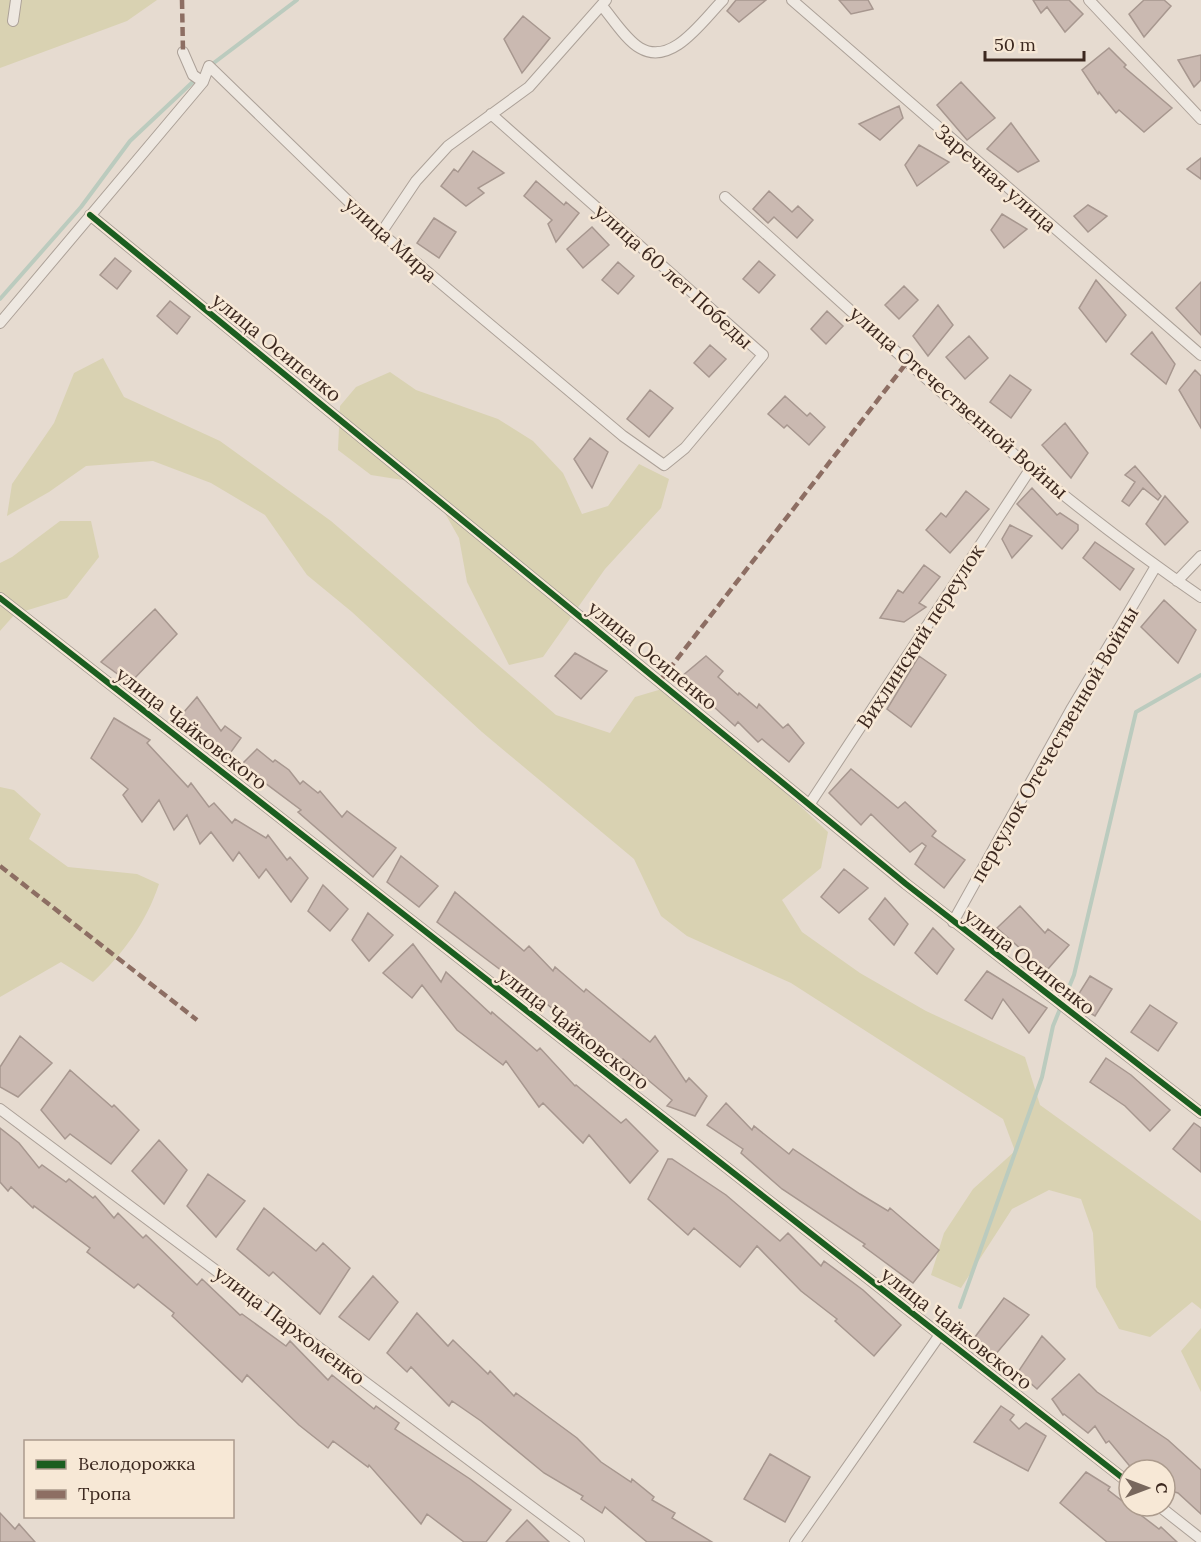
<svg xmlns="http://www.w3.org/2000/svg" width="1201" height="1542" viewBox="0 0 1201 1542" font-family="Lora,serif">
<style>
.green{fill:#d9d2b2}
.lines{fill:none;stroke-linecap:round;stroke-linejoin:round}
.stream{stroke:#bbcbbe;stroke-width:4}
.building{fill:#cab9b1;stroke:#a7978f;stroke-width:1.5}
.minor-casing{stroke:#aca198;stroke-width:12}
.minor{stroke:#eee8e1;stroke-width:10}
.quiet{stroke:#8d6e63;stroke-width:4.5;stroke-dasharray:9 4.5;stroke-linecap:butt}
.cycleway-casing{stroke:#f7e8d6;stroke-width:10}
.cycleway{stroke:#1b5e20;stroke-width:6}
.labels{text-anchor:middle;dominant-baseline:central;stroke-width:5;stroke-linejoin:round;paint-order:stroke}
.street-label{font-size:20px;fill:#3c281f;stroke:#f7e8d6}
</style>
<rect width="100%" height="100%" fill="#e6dbd0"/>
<path class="green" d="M0 0H157L127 21 0 68Z
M103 358 124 397 220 441 331 521 556 715 610 733 635 697 672 686 828 832 821 868 782 900 802 932 860 973 926 1011 1025 1057 1040 1105 1201 1221V1309L1192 1302 1150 1337 1119 1329 1096 1287 1093 1233 1081 1199 1049 1190 1012 1209 961 1288 931 1275 944 1233 973 1189 1015 1151 1003 1119 791 983 687 936 661 916 634 859 482 732 352 612 307 575 265 515 211 483 153 461 86 466 49 492 7 516 12 484 54 423 74 373Z
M390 372 416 390 498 419 533 441 563 473 582 514 608 506 639 464 669 479 661 508 605 569 543 657 509 665 467 582 459 538 438 501 409 481 371 475 338 450 340 406 356 387Z
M60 521H91L99 557 67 598 15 614 0 631V563L12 557Z
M0 787 14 790 41 814 29 839 68 867 137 874 159 884C146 923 123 954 93 982L61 962 0 997Z
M1201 1328V1392L1181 1351Z"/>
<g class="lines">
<path class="stream" d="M211 65 297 0
M0 299 81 207 130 141 197 78
M960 1307 1042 1077 1053 1026 1074 975 1136 712 1201 675"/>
</g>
<path class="building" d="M736 0H766L739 22 727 11Z
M839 0H868L873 9 851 14Z
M1033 0H1069L1083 14 1065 32 1047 7 1041 13Z
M1144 0H1164L1171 6 1144 37 1129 14Z
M523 16 550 38 522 73 504 39Z
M1109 48 1126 65 1124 67 1172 108 1144 132 1119 110 1116 113 1099 92 1098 94 1082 70Z
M1201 55V80L1194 87 1178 60Z
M961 82 995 118 967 140 937 105Z
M899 106 903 118 880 140 859 124Z
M1011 123 1039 161 1018 172 987 149Z
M919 145 949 162 917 186 905 165Z
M473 151 504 173 478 188 484 193 466 206 441 186 454 169 458 172Z
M1201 158V179L1187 169Z
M536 181 564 205 566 202 579 213 556 242 548 224 552 220 524 196Z
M769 191 792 212 798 206 813 220 797 238 774 217 768 223 753 209Z
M1088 205 1107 216 1088 232 1074 216Z
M1002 214 1027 229 1004 248 991 230Z
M434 218 456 232 439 258 417 243Z
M592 227 609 245 583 268 567 249Z
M115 258 131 271 117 289 100 275Z
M759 261 775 275 759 293 743 279Z
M618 262 634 276 618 294 602 280Z
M1096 280 1126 315 1106 342 1079 308Z
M1201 282V335L1176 308Z
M904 286 918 300 899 319 885 305Z
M170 301 190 317 177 334 157 316Z
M938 305 953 325 928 356 913 336Z
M827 311 843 326 826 344 811 329Z
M1152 332 1175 364 1166 384 1131 354Z
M969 336 988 358 965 379 946 357Z
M710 345 726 359 709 377 694 363Z
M1195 370 1201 376V428L1179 390Z
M1010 375 1031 390 1011 418 990 402Z
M650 390 673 408 649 437 627 419Z
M785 396 807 416 810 413 825 427 809 445 787 425 784 428 768 414Z
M1065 423 1088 453 1071 478 1042 445Z
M590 438 608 452 592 488 574 459Z
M1135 466 1161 496 1158 500 1143 488 1129 506 1122 501 1135 482 1125 475Z
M1032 488 1057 515 1060 513 1078 525V530L1062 549 1017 504Z
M966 491 989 509 950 553 926 530 941 513 946 517Z
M1165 496 1188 522 1165 545 1146 524Z
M1010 525 1032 536 1012 558 1002 539Z
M1095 542 1134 569 1120 590 1083 558Z
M924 565 940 577 919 603 926 607 904 622 880 618 898 590 903 593Z
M1164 600 1196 630 1178 663 1141 627Z
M155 609 177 634 130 683 101 662Z
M575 653 607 671 581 699 555 676Z
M706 656 723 671 718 677 738 695 739 693 757 708 759 704 783 728 788 724 804 743 789 762 762 739 758 742 738 722 735 726 681 677Z
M919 656 946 675 911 727 887 709Z
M197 697 221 731 225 726 241 738 226 759 193 736 177 720Z
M114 718 150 740 147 743 188 787 191 783 209 807 214 803 232 823 235 819 266 838 268 835 287 860 290 857 308 878 291 902 266 869 259 878 239 852 233 861 211 832 200 844 187 815 174 830 159 800 142 822 123 795 128 789 91 758Z
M257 749 273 762 275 760 289 770 300 784 303 781 318 793 320 791 342 817 347 811 396 848 373 877 298 812 301 810 241 765Z
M851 769 898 808 905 802 936 831 932 836 965 860 944 888 915 864 926 846 922 843 910 852 871 814 861 825 829 793Z
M401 856 438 886 419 907 387 882Z
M844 869 868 888 839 913 821 897Z
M323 885 348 909 330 931 308 911Z
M455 892 524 951 529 946 553 971 555 967 584 992 586 989 650 1042 655 1036 686 1082 689 1078 707 1096 695 1116 667 1106 672 1100 623 1059 619 1064 530 990 527 994 504 976 506 974 437 922Z
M885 898 908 924 894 945 869 919Z
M1020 906 1045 933 1048 929 1069 945 1048 969 1032 959 997 928Z
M368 913 393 935 369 961 352 940Z
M933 928 954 949 937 974 915 953Z
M413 944 441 982 446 972 491 1014 492 1012 537 1051 540 1048 575 1086 576 1085 621 1123 626 1119 658 1151 630 1183 589 1135 583 1143 543 1103 539 1107 506 1061 503 1065 457 1030 422 985 412 998 383 973Z
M987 971 1047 1008 1029 1033 1003 999 992 1019 965 1000Z
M1090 976 1112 989 1095 1016 1073 1003Z
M1150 1005 1177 1023 1158 1051 1131 1032Z
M20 1036 52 1063 18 1097 0 1087V1067Z
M1106 1058 1131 1075 1170 1110 1150 1131 1125 1106 1090 1082Z
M70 1070 112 1107 114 1105 139 1130 111 1164 70 1134 65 1139 41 1110Z
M726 1103 752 1130 754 1126 789 1154 793 1149 860 1194 888 1211 890 1208 939 1250 913 1283 863 1246 865 1244 782 1189 741 1153 743 1149 707 1125Z
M1194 1123 1201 1128V1172L1173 1149Z
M0 1128 19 1143 39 1168 42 1165 66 1182 69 1179 93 1198 95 1196 114 1218 118 1213 143 1238 146 1235 197 1285 202 1279 240 1315 242 1314 286 1346 290 1341 328 1380 332 1375 374 1409 376 1406 399 1423 395 1429 470 1479 511 1510 486 1542H464L427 1514 421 1524 369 1465 368 1467 333 1441 328 1448 299 1425 247 1375 242 1382 172 1316 174 1313 138 1284 134 1288 87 1252 90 1248 34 1206 33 1208 11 1187 8 1191 0 1182Z
M159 1140 187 1170 164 1204 132 1171Z
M668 1159H672L726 1195 780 1241 788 1233 821 1266 824 1261 863 1290 901 1325 874 1356 835 1321 837 1319 801 1291 757 1246 740 1267 694 1228 688 1235 648 1199Z
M208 1174 245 1201 216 1237 187 1206Z
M264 1208 316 1251 323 1243 350 1268 320 1314 273 1272 269 1276 237 1249Z
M373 1276 398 1302 369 1340 339 1317Z
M1004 1298 1029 1315 995 1355 975 1337Z
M417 1313 448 1346 453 1340 488 1374 490 1371 514 1396 516 1393 577 1438 601 1462 631 1482 632 1479 654 1497 652 1500 675 1513 672 1518 712 1542H647L605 1507 602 1513 581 1499 583 1496 544 1473 481 1421 452 1401 449 1406 411 1367 407 1372 387 1353Z
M1042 1336 1065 1359 1037 1389 1018 1372Z
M1079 1374 1097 1392 1168 1440 1201 1470V1514L1178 1493 1165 1489V1470H1133L1109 1441 1106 1443 1095 1426 1088 1433 1064 1414 1063 1415 1052 1399Z
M1001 1406 1014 1415 1010 1420 1019 1429 1026 1423 1046 1436 1028 1471 974 1442Z
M770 1454 810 1477 785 1522 744 1499Z
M1086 1472 1110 1487 1108 1490 1159 1529 1161 1527 1177 1542H1107L1060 1503Z
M0 1513 15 1529 19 1524 35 1542H0Z
M527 1520 549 1542H506Z"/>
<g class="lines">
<g class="minor-casing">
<path id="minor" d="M792 0 1201 355
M1089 0 1201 119
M602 6C613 19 626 40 640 48 672 67 703 20 723 0
M13 21 16 0
M183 52 193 75 203 82 209 66 381 233 623 436 664 465 685 448 763 355 491 114
M725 197C879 335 1030 481 1201 597
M90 215 906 884 1201 1113
M381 233 416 181 448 146 529 87 606 0
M0 323 203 82
M1177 581 1201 556
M0 598 1129 1483
M809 805 1031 468
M953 922 1072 708 1156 566
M0 1109 579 1542
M1159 1506 1201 1539
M795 1542 939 1336"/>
</g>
<use href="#minor" class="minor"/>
<path class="quiet" d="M182 0 183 52
M660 681 908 361
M0 866 197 1020"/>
<g class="cycleway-casing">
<path id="cycleway" d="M90 215 906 884 1201 1113
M0 598 1129 1483"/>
</g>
<use href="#cycleway" class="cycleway"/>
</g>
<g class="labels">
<g class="street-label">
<text transform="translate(996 178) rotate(41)">Заречная улица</text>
<text transform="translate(391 239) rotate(42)">улица Мира</text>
<text transform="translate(674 276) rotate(42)">улица 60 лет Победы</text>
<text transform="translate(277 347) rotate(39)">улица Осипенко</text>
<text transform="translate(959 402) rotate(41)">улица Отечественной Войны</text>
<text transform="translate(920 636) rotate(-57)">Вихлинский переулок</text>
<text transform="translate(653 655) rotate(39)">улица Осипенко</text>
<text transform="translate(192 728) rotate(38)">улица Чайковского</text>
<text transform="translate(1054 744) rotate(-60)">переулок Отечественной Войны</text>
<text transform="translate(1030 961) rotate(38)">улица Осипенко</text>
<text transform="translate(574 1028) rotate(38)">улица Чайковского</text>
<text transform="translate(290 1325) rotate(37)">улица Пархоменко</text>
<text transform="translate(957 1328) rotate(38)">улица Чайковского</text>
</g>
</g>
<rect x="24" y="1440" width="210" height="78" fill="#f7e8d6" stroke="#ac9b8d" stroke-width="1.5"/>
<rect x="36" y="1460" width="30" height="9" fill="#1b5e20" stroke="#ac9b8d" stroke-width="1.5"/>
<text x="78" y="1470" font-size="18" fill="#3c281f">Велодорожка</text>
<rect x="36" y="1490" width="30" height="9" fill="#8d6e63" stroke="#ac9b8d" stroke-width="1.5"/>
<text x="78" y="1500" font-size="18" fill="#3c281f">Тропа</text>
<g transform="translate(1147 1488) rotate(90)"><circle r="28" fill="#f7e8d6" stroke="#ac9b8d" stroke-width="1.5"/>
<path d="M0-4.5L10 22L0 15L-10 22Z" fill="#78675d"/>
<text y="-9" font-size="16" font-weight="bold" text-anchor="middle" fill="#3c281f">С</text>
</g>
<path d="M985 51v9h99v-9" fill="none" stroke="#3c281f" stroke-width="3"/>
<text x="994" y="51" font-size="18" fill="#3c281f" stroke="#f7e8d6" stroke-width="4.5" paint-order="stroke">50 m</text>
</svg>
